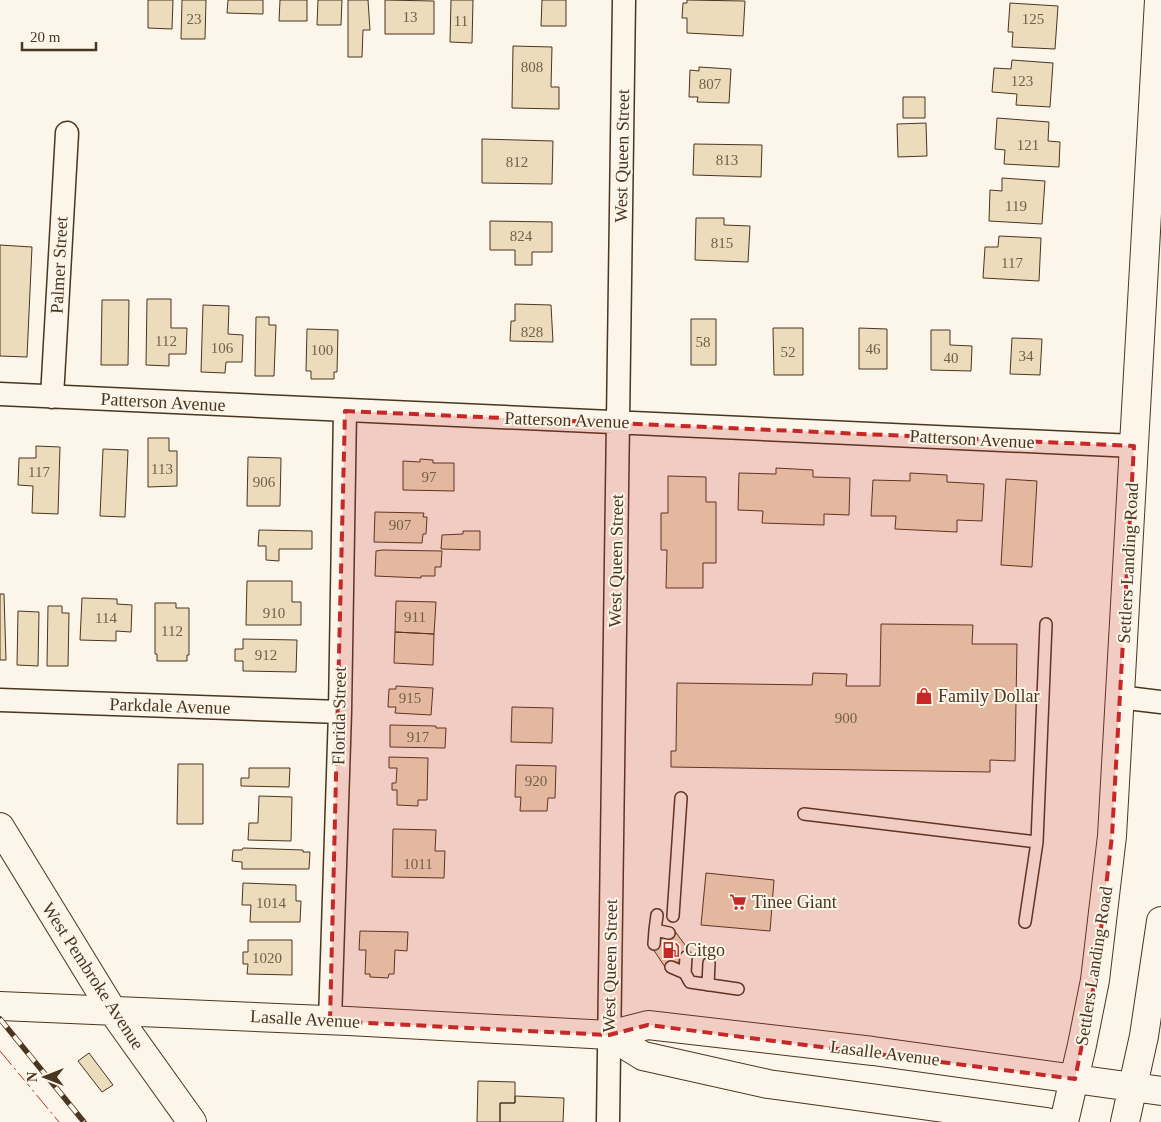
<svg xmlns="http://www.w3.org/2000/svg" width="1161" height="1122" viewBox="0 0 1161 1122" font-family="'Times New Roman',serif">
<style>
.building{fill:#ecdcbc;stroke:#4a3520}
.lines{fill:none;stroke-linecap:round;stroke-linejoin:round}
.service-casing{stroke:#4a3520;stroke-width:14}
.minor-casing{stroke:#4a3520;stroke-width:25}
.secondary-casing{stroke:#4a3520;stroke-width:30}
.service{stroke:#fbf6e9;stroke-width:11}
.minor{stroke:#fbf6e9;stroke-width:22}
.secondary{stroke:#fbf6e9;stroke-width:28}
.rail-casing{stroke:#4a3520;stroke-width:5.5}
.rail{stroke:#fbf6e9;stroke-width:4;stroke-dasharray:11;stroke-linecap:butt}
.power{stroke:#c62828;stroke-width:1;stroke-dasharray:18 4 2.5 4;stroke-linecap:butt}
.marked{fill:#c62828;fill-opacity:0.2;stroke:#c62828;stroke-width:4;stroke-dasharray:10 6;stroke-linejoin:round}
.labels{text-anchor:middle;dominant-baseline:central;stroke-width:4;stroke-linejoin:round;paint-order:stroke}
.number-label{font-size:15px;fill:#725f47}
.street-label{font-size:18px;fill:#4a3520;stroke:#fbf6e9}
.poi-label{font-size:18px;fill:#4a3520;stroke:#fbf6e9;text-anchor:start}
</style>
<rect width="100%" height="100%" fill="#fbf6e9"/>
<path class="building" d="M148 0H173L172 29 148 28Z
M182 0H206L205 39H181Z
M228 0H263V14L227 13Z
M280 0H307V21H279Z
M318 0H342L341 25H317Z
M348 0H368L370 30H363L362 57H348Z
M385 0 434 1V34H385Z
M451 0H473L472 43 450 42Z
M542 0H566V26H541Z
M687 0 745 1 743 36 687 33V18H682L683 3H687Z
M1010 3 1058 6 1055 49 1012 47 1013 32H1008Z
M513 46 552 47 551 87H559V109L512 108Z
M1012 60 1053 63 1050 107 1016 105 1017 94 992 92 994 68 1011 69Z
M699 67 731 69 729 103 697 102 698 97H689L690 70 699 71Z
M903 97H925V118H903Z
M997 118 1049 122 1048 141 1060 142 1059 167 1004 164 1005 150 995 149Z
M926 123 927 156 898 157 897 124Z
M482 139 553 141 552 184 482 183Z
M694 144 762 145 761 177 693 175Z
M1002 178 1045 181 1042 224 989 221 990 190 1002 191Z
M696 218H724V225L750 226 748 262 695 260Z
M490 221 552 222V252H532V265H515V250H490Z
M999 236 1041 238 1039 281 983 278 985 247H998Z
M0 245 32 247 27 357 0 356Z
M147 299H171V328H187L186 354H169V366L146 365Z
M102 300H129L128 365H101Z
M515 304 551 305 553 342 510 341 511 321H515Z
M203 305 229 306 228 334 243 335 242 362H226L225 373 201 372Z
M256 317H269V325H276L274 376H255Z
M691 319H716V365H691Z
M773 328H803V375H774Z
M859 328 887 329V369H859Z
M307 329 338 330 337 372H334V379H311V371H306Z
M931 330H950V345L972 346 971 371 931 370Z
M1012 338 1042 339 1040 375 1010 374Z
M148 438H169V451H177V486L148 487Z
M36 446 60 447 58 514 32 513 33 486 18 485 19 458H36Z
M103 449 128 450 125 517 100 516Z
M248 457 281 458 280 506H247Z
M420 459 433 460V463H454V491L403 490V461L420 462Z
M776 468 813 470V477L850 478 849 515 824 514V525L762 523 763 511 738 510 739 473 776 474Z
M910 473 947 475V482L984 484 982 521 957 520V532L895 529 896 516H871L873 480 910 481Z
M668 476 706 477V502H716V563H703V588H666L667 550H661V513H668Z
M1006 479 1037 481 1032 567 1001 565Z
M375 512 424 513 423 517H427L426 534H423L422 543 374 542Z
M259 530 312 531V549H279V561L266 560V546H258Z
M463 531H480V550L441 549 442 535 463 534Z
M382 550 442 551 441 567H435V576H421V578L375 576 376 551Z
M247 581H292V602H301V625H246Z
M0 594H4L6 660H0Z
M82 598 117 599V604L132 605 131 632 116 631V641L80 640Z
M396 601 436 602 434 634 395 632Z
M155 603H176V608H189V655H187V661H157V654H155Z
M48 606H62V613H69L68 666H47Z
M18 611 39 612 38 666 17 665Z
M881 624 973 625 972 644H1017L1015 761 990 760V772L671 767V751H676L677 683 812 685 813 673 847 674 846 686H880Z
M395 632 434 634 433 665 394 663Z
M243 639 297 640 296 672 243 671V661H235V649H243Z
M396 686 433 688 431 715 395 713 396 707H388L389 689H396Z
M512 707 553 708 552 743 511 742Z
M390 725 436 726V728H446L445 748 390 747Z
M389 757 428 758 427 800H418V806L397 805V790H392V783H396L397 768H389Z
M178 764H203V824H177Z
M516 765 556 766 555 798H548L547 811H520L521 797H515Z
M249 768H290L289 787 241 786V778H249Z
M259 796 292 797 291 841 248 840 249 823H258Z
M393 829 436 830 435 851H445L444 878 392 877Z
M243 848 303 850V852H310L309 869H242V862L232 861 233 850H242Z
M706 873 774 880 770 931 701 925Z
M243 883 296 885V901H301L300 922H250L251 905H242Z
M674 930 691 953 667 970 651 946Z
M360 931 408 932 407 951 395 950 394 974H389L388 978 370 977V974H365L366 950H359Z
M248 940H292V975L247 974 248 964H243V952H248Z
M89 1053 113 1085 102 1092 78 1061Z
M478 1081 515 1082V1103H500V1122H477Z
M515 1096 564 1098 563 1122H500V1103H515Z"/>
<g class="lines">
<g class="service-casing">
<path id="service" d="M804 814 1037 842
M673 916 681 798
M1025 922 1037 842 1046 624
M655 930 657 915
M654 944 655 930 669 933
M671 967 685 973 686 957
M685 973 690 982 738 989
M708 985 709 963"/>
</g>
<g class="minor-casing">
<path id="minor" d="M0 394 1134 446
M52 397 67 133
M1119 697 1161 702
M0 700 340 712
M330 1021 340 712 345 411
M608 1122 624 0"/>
</g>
<g class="secondary-casing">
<path id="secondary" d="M0 827 112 1010 192 1122
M0 1006 348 1021 609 1035 648 1025 873 1051 1161 1091
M609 1035 643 1056 768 1084 1047 1122
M1064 1122 1082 1045 1095 980 1112 836 1159 0
M1125 1122 1144 1036 1161 921"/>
</g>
<use href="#service" class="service"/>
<use href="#minor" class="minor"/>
<use href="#secondary" class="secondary"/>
<g class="rail-casing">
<path id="rail" d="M0 1019 84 1122"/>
</g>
<use href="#rail" class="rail"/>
<path class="power" d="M0 1051 59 1122"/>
</g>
<path class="marked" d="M345 411 1134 446 1112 836 1095 980 1075 1079 648 1025 609 1035 330 1021Z"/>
<defs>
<g id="shop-bare" transform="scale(1.35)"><path d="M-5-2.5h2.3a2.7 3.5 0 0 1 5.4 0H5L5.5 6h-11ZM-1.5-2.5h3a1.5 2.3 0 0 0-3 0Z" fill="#c62828" stroke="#fbf6e9" stroke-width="2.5" paint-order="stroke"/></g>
<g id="supermarket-bare" transform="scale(1.35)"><path d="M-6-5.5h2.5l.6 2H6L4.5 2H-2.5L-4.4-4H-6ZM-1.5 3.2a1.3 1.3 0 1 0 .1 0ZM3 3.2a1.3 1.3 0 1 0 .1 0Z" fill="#c62828" stroke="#fbf6e9" stroke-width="2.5" paint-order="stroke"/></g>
<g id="fuel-bare" transform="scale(1.35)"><path d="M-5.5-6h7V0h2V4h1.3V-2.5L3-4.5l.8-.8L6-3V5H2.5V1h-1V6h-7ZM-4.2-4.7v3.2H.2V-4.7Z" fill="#c62828" stroke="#fbf6e9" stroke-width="2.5" paint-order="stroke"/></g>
</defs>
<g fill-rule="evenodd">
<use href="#shop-bare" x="924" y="696"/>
<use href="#supermarket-bare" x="738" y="902"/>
<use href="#fuel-bare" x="671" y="950"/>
</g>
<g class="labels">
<g class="number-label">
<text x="410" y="17">13</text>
<text x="194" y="19">23</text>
<text x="1033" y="19">125</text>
<text x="461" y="21">11</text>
<text x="532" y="67">808</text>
<text x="1022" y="81">123</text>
<text x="710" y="84">807</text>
<text x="1028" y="145">121</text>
<text x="727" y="160">813</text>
<text x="517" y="162">812</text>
<text x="1016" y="206">119</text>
<text x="521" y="236">824</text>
<text x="722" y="243">815</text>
<text x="1012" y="263">117</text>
<text x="532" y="332">828</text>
<text x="166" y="341">112</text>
<text x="703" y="342">58</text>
<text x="222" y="348">106</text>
<text x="873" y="349">46</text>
<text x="322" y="350">100</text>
<text x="788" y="352">52</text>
<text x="1026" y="356">34</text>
<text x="951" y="358">40</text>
<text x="162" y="469">113</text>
<text x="39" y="472">117</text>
<text x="429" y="477">97</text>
<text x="264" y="482">906</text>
<text x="400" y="525">907</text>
<text x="274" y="613">910</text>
<text x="415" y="617">911</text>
<text x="106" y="618">114</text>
<text x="172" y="631">112</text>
<text x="266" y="655">912</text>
<text x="410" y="698">915</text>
<text x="846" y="718">900</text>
<text x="418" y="737">917</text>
<text x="536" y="781">920</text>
<text x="418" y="864">1011</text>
<text x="271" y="903">1014</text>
<text x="267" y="958">1020</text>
</g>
<g class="street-label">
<text transform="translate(622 156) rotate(-89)">West Queen Street</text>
<text transform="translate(59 265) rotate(-87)">Palmer Street</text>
<text transform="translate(163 402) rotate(3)">Patterson Avenue</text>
<text transform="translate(567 420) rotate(2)">Patterson Avenue</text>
<text transform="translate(972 439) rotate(3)">Patterson Avenue</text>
<text transform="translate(616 561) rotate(-89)">West Queen Street</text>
<text transform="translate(1128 563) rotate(-87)">Settlers Landing Road</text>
<text transform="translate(170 706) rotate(2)">Parkdale Avenue</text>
<text transform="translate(339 716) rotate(-89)">Florida Street</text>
<text transform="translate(610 966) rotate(-89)">West Queen Street</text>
<text transform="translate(1094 966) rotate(-81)">Settlers Landing Road</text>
<text transform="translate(93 976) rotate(57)">West Pembroke Avenue</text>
<text transform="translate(305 1019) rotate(3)">Lasalle Avenue</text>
<text transform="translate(885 1053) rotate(7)">Lasalle Avenue</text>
</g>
<g class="poi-label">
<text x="938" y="696">Family Dollar</text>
<text x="752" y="902">Tinee Giant</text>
<text x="685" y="950">Citgo</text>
</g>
</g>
<g transform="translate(45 1077) rotate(270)" stroke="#fbf6e9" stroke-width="4" paint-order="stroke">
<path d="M0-4L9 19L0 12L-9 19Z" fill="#4a3520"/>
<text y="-8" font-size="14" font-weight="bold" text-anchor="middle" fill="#4a3520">N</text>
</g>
<path d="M22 42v8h74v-8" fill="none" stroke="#4a3520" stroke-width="2.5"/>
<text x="30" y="42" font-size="15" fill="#4a3520" stroke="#fbf6e9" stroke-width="4" paint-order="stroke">20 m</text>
</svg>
